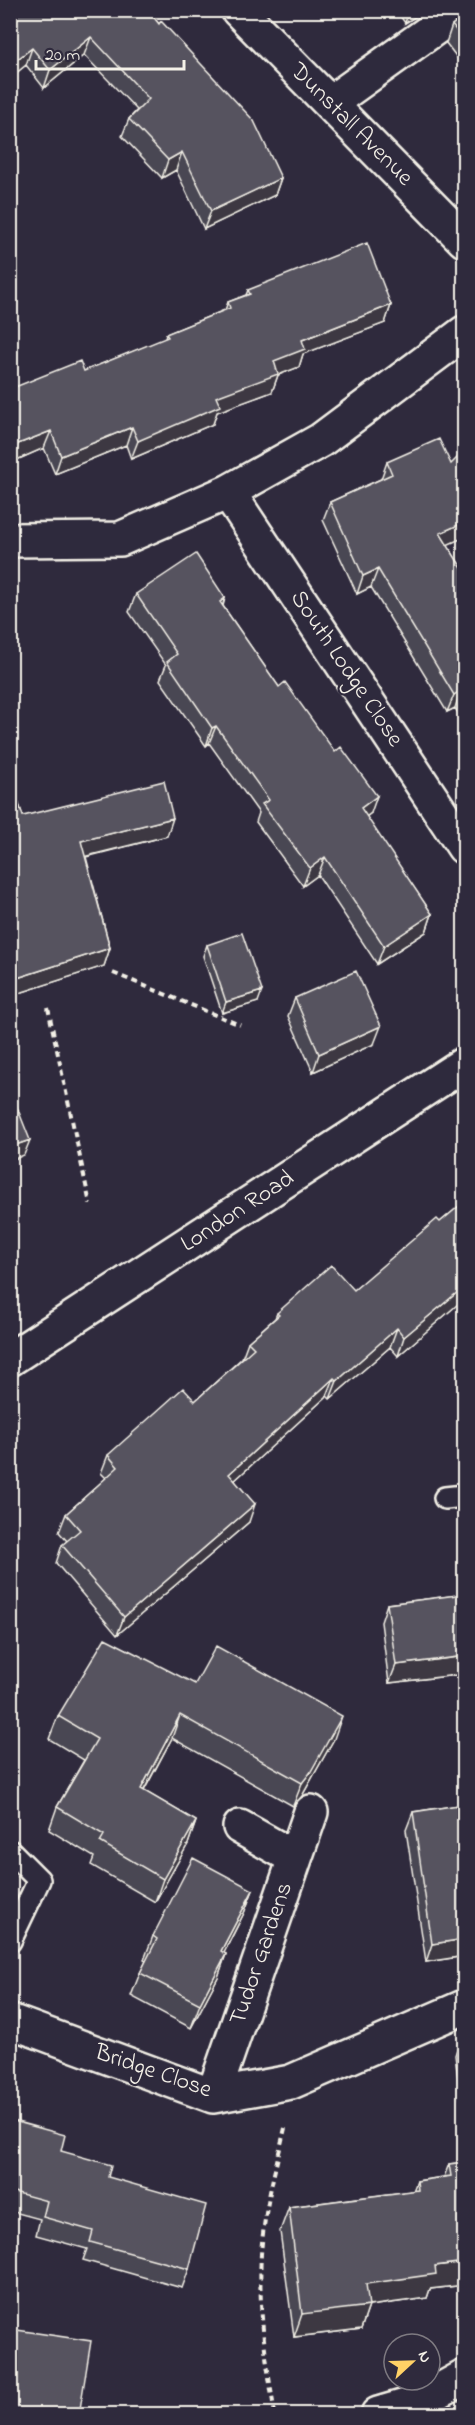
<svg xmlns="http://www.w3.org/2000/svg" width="475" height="2425" viewBox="0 0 475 2425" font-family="'Indie Flower',sans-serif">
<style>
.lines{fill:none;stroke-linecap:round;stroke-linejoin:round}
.lane-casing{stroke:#f4f1e8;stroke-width:26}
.street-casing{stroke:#f4f1e8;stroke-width:38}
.secondary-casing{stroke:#f4f1e8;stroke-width:38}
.path{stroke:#f4f1e8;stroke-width:4;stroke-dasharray:6 4.5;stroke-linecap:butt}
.lane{stroke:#2f2a3d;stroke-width:21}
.street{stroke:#2f2a3d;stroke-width:33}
.secondary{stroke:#2f2a3d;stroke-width:33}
.wall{fill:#4a4752;stroke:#f4f1e8;stroke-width:1.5}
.shaded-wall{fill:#3c3942;stroke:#f4f1e8;stroke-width:1.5}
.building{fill:#56525f;stroke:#f4f1e8;stroke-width:1.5}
.labels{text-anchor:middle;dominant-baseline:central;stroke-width:4.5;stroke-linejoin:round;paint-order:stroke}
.street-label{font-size:24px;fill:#f4f1e8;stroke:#2f2a3d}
</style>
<rect width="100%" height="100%" fill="#2f2a3d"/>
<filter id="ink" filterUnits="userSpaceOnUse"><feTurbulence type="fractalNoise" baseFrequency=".0167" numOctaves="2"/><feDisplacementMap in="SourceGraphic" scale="12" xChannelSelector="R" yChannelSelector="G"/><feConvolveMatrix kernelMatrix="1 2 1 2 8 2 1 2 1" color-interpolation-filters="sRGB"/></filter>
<g filter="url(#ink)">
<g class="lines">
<g class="lane-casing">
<path id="lane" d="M445 1498 464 1496
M10 1851 39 1880 10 1941"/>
</g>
<g class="street-casing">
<path id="street" d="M238 10 464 240
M330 103 460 10
M228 492 464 847
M10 540 120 539 228 492 321 440 464 333
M240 1827 295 1858
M10 2021 213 2096 291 2082 464 2007
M213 2096 311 1812
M378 2414 419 2402 464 2377"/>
</g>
<g class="secondary-casing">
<path id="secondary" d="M10 1359 464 1064"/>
</g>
<path class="path" d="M113 973 240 1025
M48 1008 90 1204
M275 2414C266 2362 258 2308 261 2254 264 2211 275 2169 285 2128"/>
<use href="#lane" class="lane"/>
<use href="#street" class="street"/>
<use href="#secondary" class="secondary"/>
</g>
<path class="wall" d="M10 10H148L281 178 275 195 204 229 176 170 162 178 122 136 129 119 137 110 84 55 44 88 26 65 10 78Z
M396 10H426L405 23Z
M465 15V68L446 43 452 25Z
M248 290 391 305 385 323 303 354 299 367 278 375 272 392 217 412 213 424 131 459 126 445 55 474 44 448 12 462 10 459V389L84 371 165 339 166 334 225 310 228 302 246 295Z
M387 462 447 545 465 573V724L455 708 447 712 371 587 357 594 323 520 330 502 381 479Z
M136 594 225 598 223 606 279 687 371 813 366 817 432 914 426 932 377 964 318 875 303 886 256 822 259 813 209 743 206 746 160 680 166 665 129 612Z
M10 779 23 816 167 836 86 857 110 948 104 966 10 996Z
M207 945 258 1002 222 1013 203 956Z
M295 998 374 1044 313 1072 288 1016Z
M465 1201V1298L398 1356 390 1347 330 1399 327 1396 235 1480 249 1522 117 1635 56 1563 62 1545 67 1541 59 1532 66 1514 106 1478 101 1473 108 1455 195 1401 242 1358 248 1342 275 1318 277 1313 354 1290 440 1222Z
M465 1594V1674L389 1683 381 1622 387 1604Z
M195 1684 334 1739 302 1796 293 1806 172 1738 144 1791 196 1821 188 1844 155 1902 91 1865 94 1857 49 1830 57 1807 84 1760 49 1739 58 1716Z
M465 1804V1956L426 1962 406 1830 413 1812Z
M253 1890 244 1913 224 1953 226 1954 218 1977 191 2028 131 1996 140 1973 146 1961 144 1960 153 1936Z
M463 2031H465V2134L455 2055Z
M10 2120 61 2151 108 2177 189 2269 182 2288 83 2260 87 2249 36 2235 40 2219 10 2211Z
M465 2162V2285L430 2289 427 2298 369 2306 361 2329 294 2337 280 2231 289 2207 413 2191 417 2181 444 2177 449 2164Z"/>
<path class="shaded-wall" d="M409 10H426L405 23Z
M91 37 84 55 44 88 50 70Z
M32 48 26 65 10 78V67L11 64Z
M182 152 176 170 162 178 168 160Z
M281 178 275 195 204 229 211 211Z
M391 305 385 323 303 354 299 367 278 375 272 392 217 412 213 424 131 459 138 441 216 397 274 361 302 340Z
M132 427 126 445 55 474 61 456Z
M51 431 44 448 12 462 18 444Z
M465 522V537L433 551 440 533Z
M378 569 371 587 357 594 363 576Z
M225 598 219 616 220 602Z
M461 690 455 708 447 712 454 695Z
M216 726 209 743 206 746 212 728Z
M377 796 371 813 354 826 361 808Z
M173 818 167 836 75 859 81 841Z
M325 857 318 875 303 886 310 868Z
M432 914 426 932 377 964 384 946Z
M110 948 104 966 10 996V988L14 979Z
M262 991 258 1002 222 1013 226 1002Z
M381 1026 374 1044 313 1072 319 1054Z
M30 1140 24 1155 10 1161V1147Z
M465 1286V1298L398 1356 404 1337Z
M397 1328 390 1347 330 1399 337 1381Z
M334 1378 327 1396 222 1492 229 1474Z
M255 1504 249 1522 117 1635 124 1617Z
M465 1656V1674L389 1683 396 1665Z
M180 1715 172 1738 132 1812 141 1789Z
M342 1716 334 1739 302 1796 293 1806 302 1783Z
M196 1821 188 1844 155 1902 163 1879Z
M253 1890 244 1913 212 1975 221 1951Z
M465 1939V1956L426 1962 432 1944Z
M226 1954 218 1977 191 2028 200 2004Z
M465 2262V2285L430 2289 427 2298 361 2307 369 2306 361 2329 294 2337 302 2314 366 2284 435 2266Z"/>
<path class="building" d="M10 10H148L159 24 161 21 254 121 281 178 211 211 182 152 168 160 129 119 149 99 91 37 50 70 32 48 11 64 10 63Z
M465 15V42L452 25Z
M367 243 391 305 302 340 305 349 274 361 278 374 216 397 220 406 138 441 132 427 61 456 51 431 18 444 10 427V389L80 361 84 371 168 337 166 334 230 308 228 302 250 294 248 290Z
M439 439 451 464 465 450V522L440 533 465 573V696L461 690 454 695 378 569 363 576 330 502 392 474 387 462Z
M196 554 225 598 220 602 279 687 285 682 335 752 341 747 377 796 361 808 432 914 384 946 325 857 310 868 262 804 269 800 216 726 212 728 167 662 177 654 136 594Z
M10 779 23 816 164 781 173 818 81 841 110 948 14 979 10 958Z
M242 933 262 991 226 1002 207 945Z
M356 971 381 1026 319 1054 295 998Z
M13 1097 30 1140 10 1147V1098Z
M465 1201V1286L404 1337 397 1328 337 1381 334 1378 229 1474 255 1504 124 1617 62 1545 80 1530 66 1514 118 1467 108 1455 183 1388 195 1401 254 1348 248 1342 279 1315 277 1313 331 1265 354 1290 437 1219 440 1222Z
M465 1594V1656L396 1665 387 1604Z
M105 1638 195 1684 216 1646 342 1716 310 1773 302 1783 180 1715 141 1789 196 1821 163 1879 100 1842 104 1835 57 1807 97 1739 58 1716Z
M465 1804V1939L432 1944 413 1812Z
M193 1858 253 1890 221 1951 226 1954 200 2004 140 1973 157 1939 153 1936Z
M10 2120 65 2135 61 2151 111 2165 108 2177 206 2205 189 2269 90 2242 93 2231 43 2217 47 2201 10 2191Z
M465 2162V2262L435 2266 436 2274 366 2284 369 2306 302 2314 289 2207 418 2190 417 2181 451 2176 449 2164Z
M10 2329 91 2341 79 2415H10Z"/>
</g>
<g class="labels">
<g class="street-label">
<text transform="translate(351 125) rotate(45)">Dunstall Avenue</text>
<text transform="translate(346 669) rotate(56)">South Lodge Close</text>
<text transform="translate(238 1212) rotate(-33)">London Road</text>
<text transform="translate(262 1954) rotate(-71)">Tudor Gardens</text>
<text transform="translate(153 2072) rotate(19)">Bridge Close</text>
</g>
</g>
<rect width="475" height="2425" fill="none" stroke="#2f2a3d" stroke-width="36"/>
<rect x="18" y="18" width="439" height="2389" fill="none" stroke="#f4f1e8" stroke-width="2" filter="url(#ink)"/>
<g transform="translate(412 2362) rotate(68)"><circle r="28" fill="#2f2a3d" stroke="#7e7a81" stroke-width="1.5"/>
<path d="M0-4.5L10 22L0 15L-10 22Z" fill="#ffd166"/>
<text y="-9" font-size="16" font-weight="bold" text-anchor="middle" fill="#f4f1e8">N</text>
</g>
<path d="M36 60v9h148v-9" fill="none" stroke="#f4f1e8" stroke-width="3"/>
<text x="45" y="60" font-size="18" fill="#f4f1e8" stroke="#2f2a3d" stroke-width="4.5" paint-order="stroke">20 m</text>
</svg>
